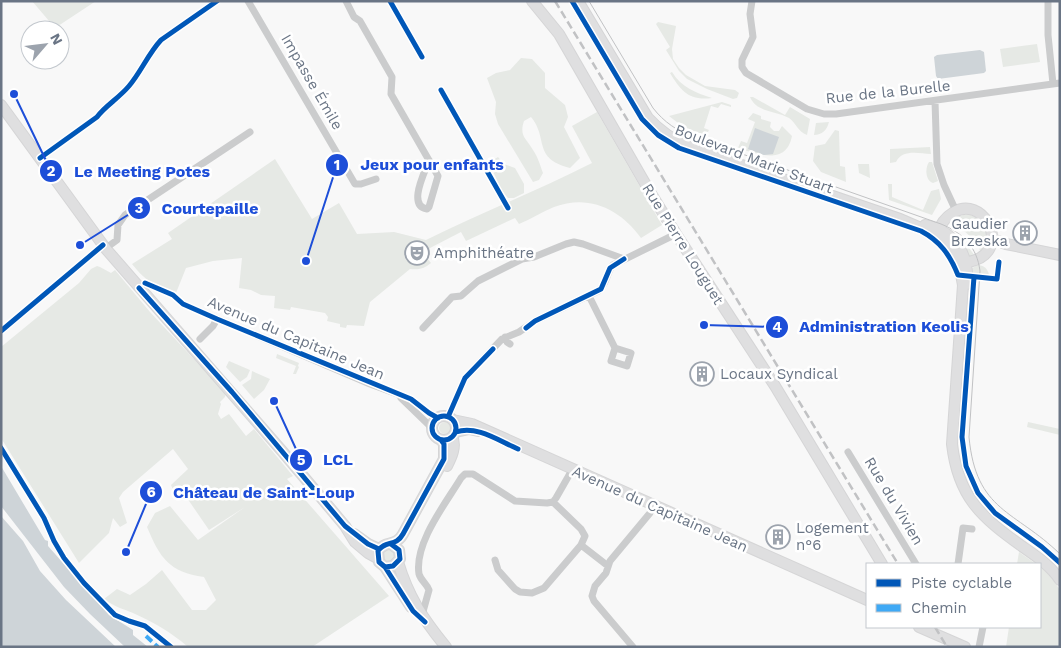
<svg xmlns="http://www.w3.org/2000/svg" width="1061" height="648" viewBox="0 0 1061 648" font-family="'Work Sans',sans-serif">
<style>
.green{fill:#e6e9e5}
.water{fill:#ced4d8}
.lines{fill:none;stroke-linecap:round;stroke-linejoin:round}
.secondary-casing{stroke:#d5d5d6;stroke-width:12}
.street{stroke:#cbcccd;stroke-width:7}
.secondary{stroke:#dfdfe0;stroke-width:10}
.tram{stroke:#c1c2c4;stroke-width:1}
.rail{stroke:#c1c2c4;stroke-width:2.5;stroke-dasharray:8 4;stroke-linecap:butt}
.quiet{stroke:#3fa9f5;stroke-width:4;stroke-dasharray:8 4;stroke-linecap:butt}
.cycleway-casing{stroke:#fff;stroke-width:8}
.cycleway{stroke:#0057b8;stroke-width:5}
.labels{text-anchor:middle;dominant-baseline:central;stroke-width:5;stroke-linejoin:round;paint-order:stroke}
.street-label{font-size:15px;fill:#6a7585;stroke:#fff}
.poi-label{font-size:15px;fill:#6a7585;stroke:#fff;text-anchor:start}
.leader{fill:none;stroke:#1d4ed8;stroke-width:2}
.callout-dot{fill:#1d4ed8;stroke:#fff;stroke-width:2}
.mark-label{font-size:15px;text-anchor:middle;font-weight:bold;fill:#fff}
.callout-label{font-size:16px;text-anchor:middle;font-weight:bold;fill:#1d4ed8;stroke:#fff;stroke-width:5;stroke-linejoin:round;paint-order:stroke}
</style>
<rect width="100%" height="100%" fill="#f8f8f8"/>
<path class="green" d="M32 1H96L55 28Z
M658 22 676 26 672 49 673 59 679 68 686 75 705 86 735 90 739 93 737 98 733 99 707 89 687 79 679 71 666 50 670 47 656 24Z
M1037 44 1040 62 1003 67 1000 49Z
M521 58 532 59 545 73V88L565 105 568 117 564 127 580 158 570 168C532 158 549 139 531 117L524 121C519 136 526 138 533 150 538 157 540 165 543 173L539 180 533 182 498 124 495 114 496 102 487 78 496 73 510 70Z
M672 72C681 87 696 93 712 98 689 101 681 91 670 73Z
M750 97H753L785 115 790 107 810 119 807 135C798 132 796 123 789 118 775 110 757 113 750 97Z
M722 102 731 105V107L721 104 718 108 711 106 704 128 709 130 706 136 682 126 669 116Z
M597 112 662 225 641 238C620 209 589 194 554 207 542 212 531 219 519 224L515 218 466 241 461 232 430 248 427 258 431 263C424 269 418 270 410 269L370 302 364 326 347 325 346 328 340 327V324L327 321 328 317 325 313 291 307 290 310 274 308 275 296 261 295 251 290 239 288 242 258 213 261 186 268 176 293C154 284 147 283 132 264L172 239 168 233 275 159 312 219 339 203 357 234 394 232 426 240C480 213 537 191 592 163L572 126Z
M753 113 761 116V119L771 122 770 127 774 131H779L782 126 792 136C786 166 758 154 738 148L741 141 747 143 755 122 748 119Z
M829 122C827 130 822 135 814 135L816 123Z
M835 130 839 131 840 166 845 167 846 182 821 172 813 161 815 146 825 144Z
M930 147 931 154C918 153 902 149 896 162L890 163V149Z
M498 157 504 164 515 168 524 184V193L514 198H508L502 191 491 167 493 160Z
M929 162H932L938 181 933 183C925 180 925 168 929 162Z
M858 164H869L870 178 859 173Z
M888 184H892V197L923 210 931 191 939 189 941 199 932 215 889 200Z
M968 214C986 220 993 235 981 252 973 238 964 228 949 222L955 217Z
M946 229 961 237 975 256 968 258Z
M977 265C984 265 988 269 989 275H970L971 269Z
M97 266 100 267 111 273 115 270 150 312 219 386 226 393 225 397 220 402 221 404 218 414 221 419 229 414 246 436 254 429 293 476 287 479 389 596 312 647H188C171 632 153 622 133 613 123 609 113 606 104 599L117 589 130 595 146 584 162 570 192 610H206L216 600 204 577C169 572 160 558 147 527L155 513 170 506 198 540 245 507 209 530 187 498 192 492 187 485 174 492 171 485 188 469 173 449 123 492 119 498 127 523 120 527 113 518 109 533 79 563 1 438V347L79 283 91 269Z
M277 354 299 363 298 366 299 367 296 374H293L296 366 276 358Z
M229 361 250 370 247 377 240 382 226 367Z
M252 371 270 379 264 390 254 399 242 385 251 379Z
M1028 422 1060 429V435L1027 427Z
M439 428a6 6 0 1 1 12 0a6 6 0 1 1-12 0Z
M383 556a6 6 0 1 1 12 0a6 6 0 1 1-12 0Z
M1019 552 1036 564H1017Z
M1040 567 1049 574 1060 590V647H1006L1009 627H1040Z"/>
<path class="water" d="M980 50 984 52 986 71 984 73 938 79 936 76 934 57 937 55Z
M755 128 779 137 773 154 764 155 748 149Z
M1 466 45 540 48 541V546L109 615 133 630V635L148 647H125L90 614 64 587 1 506Z
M1 516 23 541 40 571 66 600 116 647H1Z"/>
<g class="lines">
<g class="secondary-casing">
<path id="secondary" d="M532 1 559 34 650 192 676 234 775 386 882 564
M578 1 648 118C660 131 673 140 689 147L900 219C939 236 956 239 963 285L952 444C958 497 981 517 1023 547 1036 556 1051 566 1060 580
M1 105 106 249 282 451 345 526 355 542 368 553 377 558
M925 225C956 232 969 254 967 284
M938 233C940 224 946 217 954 212 982 196 1008 242 980 258 974 261 968 263 961 262
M992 239 1006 244 1060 255
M432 428a12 12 0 1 1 24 0a12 12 0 1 1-24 0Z
M453 420 472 424 867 600
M456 432 469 429 478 431
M447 466C451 458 457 446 452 437
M354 534 368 544 379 549
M391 544 399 550 400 559 393 566 385 567 379 562 378 551C385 540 396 547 403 534L444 459V444L441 440
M398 562C408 596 423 619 446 647
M385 567 411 607
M919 627 965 647"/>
</g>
<path class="street" d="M248 1 355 184H361L376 179
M346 1 354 17 360 21 392 77 391 94 438 176 429 207 427 209C407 206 425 172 429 160
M752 1 750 14 753 37 742 60V67L746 73 807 109 824 114H836L1060 83
M1048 1V35L1053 84
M935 101 937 164 944 185 956 211
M40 158 97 117C105 106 119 98 129 86 141 72 148 54 161 40L217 1
M106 248 117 240 118 225 125 215 250 132
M589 296 615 348 611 361 627 366 631 353 615 348
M183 304 370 384 411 399 429 413 438 418
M423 328 452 297 461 296 478 281 522 259 534 257 566 244 574 242 583 244 624 259
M1 331 103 245
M505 337 507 342 510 344
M200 339 213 326 217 319
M401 398 432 428
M448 417 465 378 502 339 519 332 535 321 598 291C607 285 606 273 613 265L676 234
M848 452 916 564
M581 545 608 566
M495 560 498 570 515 589 520 592 532 593 544 588 581 545 585 536 581 529 553 502
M958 564 963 528 972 529
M422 615 429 590C427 584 421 581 419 574 414 543 446 503 461 478L465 474H473L515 501 547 503 553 502 556 498 572 470
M633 647 594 601 592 596 595 586 606 573 610 561 650 513 652 504
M979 647 983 627"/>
<use href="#secondary" class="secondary"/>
<path class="tram" d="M589 1 653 108C664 122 677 131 694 137L941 224C963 233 977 247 980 271L969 437C976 512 1015 510 1060 554"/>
<path class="rail" d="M555 1 898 564
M935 627 947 647"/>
<path class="quiet" d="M146 636 158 647"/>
<g class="cycleway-casing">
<path id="cycleway" d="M390 1 422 57
M572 1 642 119 658 135 679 148 921 231C940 241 950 255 958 275L997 279 999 262
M441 90 508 208
M40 158 97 117C105 106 119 98 129 86 141 72 148 54 161 40L217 1
M974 277 962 437 966 466 978 493 995 513 1042 547 1060 563
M145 283 173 295 183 304 217 319 411 399 429 413 438 418
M139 288 232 392 345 526 368 544 379 549
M526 328 535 321 601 289 610 268 624 259
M1 331 103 245
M432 428a12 12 0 1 1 24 0a12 12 0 1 1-24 0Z
M448 417 465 378 493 349
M456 432C477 425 499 441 518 449
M1 448 44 518 54 541 64 558 84 583 115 615 129 621 145 626 171 647
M391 544 399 550 400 559 393 566 385 567 379 562 378 551C385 540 396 547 403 534L444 459V444L441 440
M385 567 413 611 425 622"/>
</g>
<use href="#cycleway" class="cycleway"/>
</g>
<defs>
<g id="building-ring" transform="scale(1.25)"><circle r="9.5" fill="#fff" stroke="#9ca3ad" stroke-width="1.5"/><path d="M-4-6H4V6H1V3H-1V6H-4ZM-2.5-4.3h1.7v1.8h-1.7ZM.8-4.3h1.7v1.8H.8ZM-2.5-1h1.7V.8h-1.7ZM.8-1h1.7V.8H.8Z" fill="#9ca3ad"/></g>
<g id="theatre-ring" transform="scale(1.25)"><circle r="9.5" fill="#fff" stroke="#9ca3ad" stroke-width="1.5"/><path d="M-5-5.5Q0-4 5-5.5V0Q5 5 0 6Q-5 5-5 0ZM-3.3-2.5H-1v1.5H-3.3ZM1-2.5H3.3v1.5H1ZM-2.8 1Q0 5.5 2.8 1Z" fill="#9ca3ad"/></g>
</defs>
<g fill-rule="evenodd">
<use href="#building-ring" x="1025" y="233"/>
<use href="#theatre-ring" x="417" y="253"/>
<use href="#building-ring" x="702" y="374"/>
<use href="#building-ring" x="778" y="537"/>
</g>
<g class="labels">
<g class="street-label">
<text transform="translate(312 82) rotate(60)">Impasse Émile</text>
<text transform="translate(888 92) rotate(-6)">Rue de la Burelle</text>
<text transform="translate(754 159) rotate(21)">Boulevard Marie Stuart</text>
<text transform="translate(683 244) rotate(58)">Rue Pierre Louguet</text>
<text transform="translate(296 338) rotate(23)">Avenue du Capitaine Jean</text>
<text transform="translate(894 501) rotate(59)">Rue du Vivien</text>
<text transform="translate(660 509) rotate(24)">Avenue du Capitaine Jean</text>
</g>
<g class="poi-label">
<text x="1008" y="224" text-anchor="end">Gaudier<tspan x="1008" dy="17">Brzeska</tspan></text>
<text x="434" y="253">Amphithéatre</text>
<text x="720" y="374">Locaux Syndical</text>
<text x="796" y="528">Logement<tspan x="796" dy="17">n°6</tspan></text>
</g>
</g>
<path class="leader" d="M306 261L337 165M14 94L51 171M80 245L139 208M704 325L777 327M274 401L301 460M126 552L151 492"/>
<g class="callout-dot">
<circle cx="306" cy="261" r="5"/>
<circle cx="14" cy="94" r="5"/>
<circle cx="80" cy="245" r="5"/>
<circle cx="704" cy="325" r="5"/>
<circle cx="274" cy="401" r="5"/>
<circle cx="126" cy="552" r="5"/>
<circle cx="337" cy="165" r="12"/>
<circle cx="51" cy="171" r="12"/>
<circle cx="139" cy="208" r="12"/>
<circle cx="777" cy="327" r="12"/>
<circle cx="301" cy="460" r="12"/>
<circle cx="151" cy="492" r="12"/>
</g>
<g class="mark-label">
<text x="337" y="170">1</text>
<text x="51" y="176">2</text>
<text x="139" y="213">3</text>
<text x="777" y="332">4</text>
<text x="301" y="465">5</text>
<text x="151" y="497">6</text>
</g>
<g class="callout-label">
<text x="432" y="170">Jeux pour enfants</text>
<text x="142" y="177">Le Meeting Potes</text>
<text x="210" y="214">Courtepaille</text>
<text x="884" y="332">Administration Keolis</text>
<text x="338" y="465">LCL</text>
<text x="264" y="498">Château de Saint-Loup</text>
</g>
<rect width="1061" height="648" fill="none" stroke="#6a7585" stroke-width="5"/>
<rect x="866" y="563" width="175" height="65" fill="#ffffff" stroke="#c3c8ce"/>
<rect x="876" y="579" width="25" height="8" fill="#0057b8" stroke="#c3c8ce"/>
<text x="911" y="588" font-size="15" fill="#6a7585">Piste cyclable</text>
<rect x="876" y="604" width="25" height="8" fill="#3fa9f5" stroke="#c3c8ce"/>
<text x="911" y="613" font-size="15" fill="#6a7585">Chemin</text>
<g transform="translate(45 45) rotate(62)"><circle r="24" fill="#ffffff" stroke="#c3c8ce"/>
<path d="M0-4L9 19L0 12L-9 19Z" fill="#9ca3ad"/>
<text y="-8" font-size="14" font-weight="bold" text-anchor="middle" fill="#6a7585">N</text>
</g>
</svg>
